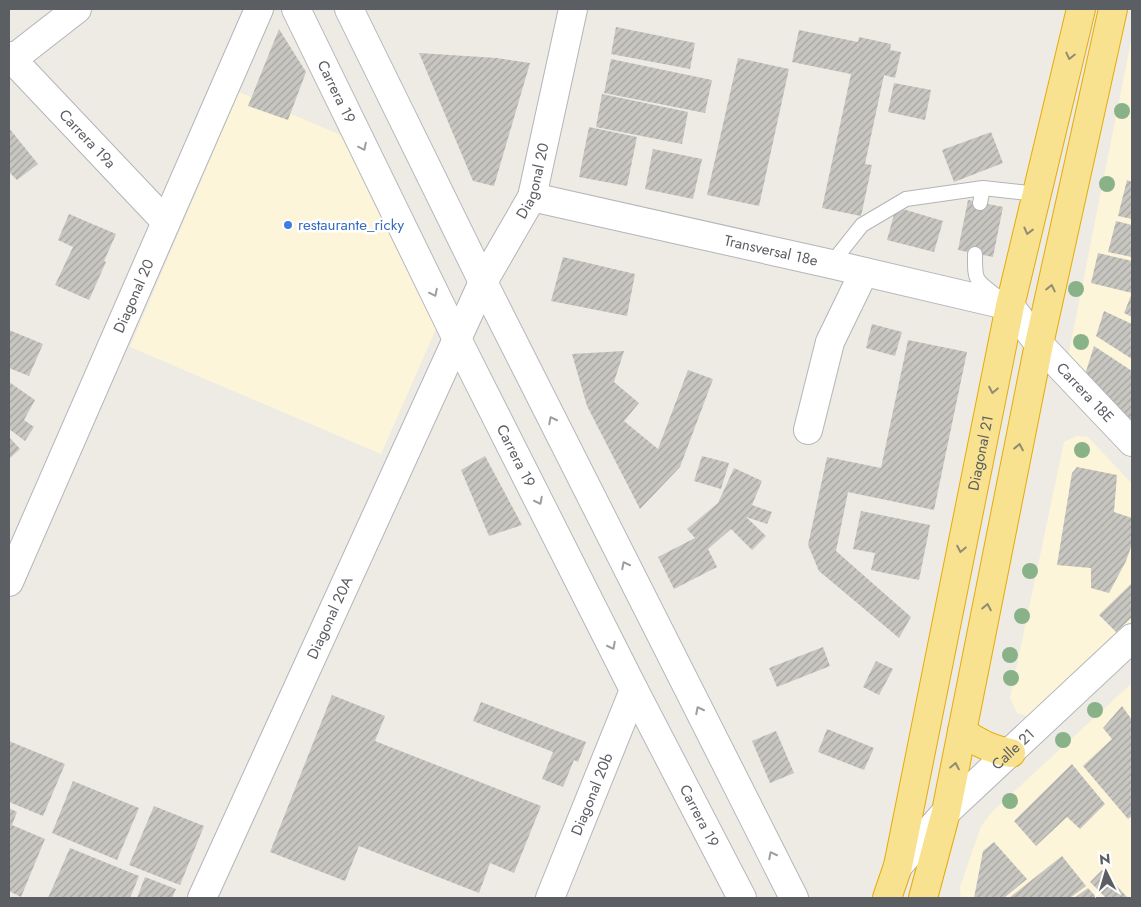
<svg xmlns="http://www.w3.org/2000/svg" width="1141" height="907" font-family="Jost,sans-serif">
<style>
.commercial{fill:#fcf5d9}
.building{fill:url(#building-hatch)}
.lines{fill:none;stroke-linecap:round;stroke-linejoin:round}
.lane-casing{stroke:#b3b5ba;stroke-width:16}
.street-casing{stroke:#b3b5ba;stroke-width:30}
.secondary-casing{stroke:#b4b7bd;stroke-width:30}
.highway-casing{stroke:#e6ab0a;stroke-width:30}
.lane{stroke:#fff;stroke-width:14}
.street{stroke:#fff;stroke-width:28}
.secondary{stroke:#fff;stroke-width:28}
.highway{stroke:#f8e28f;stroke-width:28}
.tree{fill:#8ab289}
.oneway{stroke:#928c72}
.oneway2{stroke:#9d9ea1}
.shop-dot{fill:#3f7fe0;stroke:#fff;stroke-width:2}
.labels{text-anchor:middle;stroke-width:5;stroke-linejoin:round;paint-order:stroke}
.street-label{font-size:15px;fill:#5b5e63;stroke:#fff}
.shop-label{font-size:15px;fill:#366cbe;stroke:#fff;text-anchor:start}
</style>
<defs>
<pattern id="building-hatch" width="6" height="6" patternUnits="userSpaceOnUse" patternTransform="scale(1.25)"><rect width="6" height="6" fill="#c8c6c0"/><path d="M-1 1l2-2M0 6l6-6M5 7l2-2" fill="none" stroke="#a5a4a0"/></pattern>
</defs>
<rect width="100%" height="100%" fill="#edebe3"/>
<!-- commercial -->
<path class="commercial" d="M1132 36V436L1067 362Z
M239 92 348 138 439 322 381 454 130 347Z
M1077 436 1088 437 1132 484V628L1036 719 1017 713 1010 698 1064 442Z
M1132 683V898H961L960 887 981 826 993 811Z"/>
<!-- building -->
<path class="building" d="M616 27 695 43 690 69 611 54Z
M279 29 306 72 288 120 248 106Z
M799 30 858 42 859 37 891 44 890 50 901 52 895 78 884 75 865 164 872 165 861 216 822 208 851 74 792 62Z
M419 53 497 58 530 63 494 186 473 181Z
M738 58 789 69 759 206 707 195Z
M611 59 712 80 705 113 604 93Z
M894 83 931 90 925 120 888 112Z
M602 94 688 112 682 144 596 127Z
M589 127 637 137 627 186 579 177Z
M9 128 38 164 17 180 9 172Z
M991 132 1003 163 954 182 942 150Z
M653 149 702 159 693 199 645 189Z
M1127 180 1132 182V219L1118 216Z
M968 200 1003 207 993 257 958 250Z
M896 207 943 221 934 252 887 240Z
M69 214 116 234 104 261 106 262 89 300 55 285 73 247 58 240Z
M1116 221 1132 225V257L1108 252Z
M1098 253 1132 261V293L1091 283Z
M563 257 635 274 627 316 551 301Z
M1132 293V317L1124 313Z
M1104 311 1132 324V359L1096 336Z
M872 324 902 332 895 356 866 348Z
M9 330 43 344 29 376 9 368Z
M908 340 967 352 934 510 848 492 836 551 911 617 899 638 819 571 808 545 827 457 881 468Z
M1094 346 1132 371V430L1082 384Z
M624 351 614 382 639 403 624 421 658 449 688 370 713 379 680 467 640 509 587 406 572 354Z
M9 382 35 400 24 420 34 427 25 441 9 429Z
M9 437 20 449 9 459Z
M485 456 522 525 489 536 461 470Z
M702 456 729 463 721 489 694 481Z
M1077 467 1117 475 1114 512 1132 518V544L1126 561 1109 593 1091 588V568L1057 565 1072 473Z
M734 468 762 481 752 505 772 512 767 524 746 517 766 536 752 550 731 529 708 549 717 567 674 589 658 557 695 538 687 529 718 503Z
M861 511 930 525 919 580 871 570 875 553 853 549Z
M1132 583V617L1116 632 1099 615Z
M823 647 830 666 777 687 769 668Z
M876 661 893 669 879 695 863 687Z
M332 695 385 716 375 741 541 806 514 873 490 863 479 893 359 846 345 881 270 852Z
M481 702 586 742 578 762 574 760 563 787 542 779 553 752 473 721Z
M1122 706 1132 720V816L1128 819 1083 766 1112 739 1103 728Z
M827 729 874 748 864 770 818 752Z
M776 731 794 773 770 783 752 741Z
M9 741 65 764 43 816 9 802Z
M1072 764 1105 804 1080 829 1067 817 1036 846 1014 821Z
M73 781 139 808 117 860 52 833Z
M154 806 204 826 180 885 129 865Z
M9 808 17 812 12 825 45 839 21 897 9 891Z
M994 842 1027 879 1004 898H974L983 851Z
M70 848 139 876 130 898H48Z
M1062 856 1086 886 1070 898H1009Z
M1102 870 1128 898H1106L1090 882Z
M145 877 176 889 172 898H137Z
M1088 888 1097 898H1074Z"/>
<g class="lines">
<!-- lane casing -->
<g class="lane-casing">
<path id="lane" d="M980 203 983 188
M975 254C975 280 974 279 995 295
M831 264 862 225 906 199 983 188 1037 194"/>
</g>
<!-- street casing -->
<g class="street-casing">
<g id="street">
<path id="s1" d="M9 56 166 222"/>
<path d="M9 62 77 9"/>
<path id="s2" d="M532 197 831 264 1010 306 1039 344 1132 442"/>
<path d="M808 430 830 342 864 272"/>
<path id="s3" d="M9 582 259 9"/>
<path id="s4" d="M898 866 946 812 1132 638"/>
<path id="s5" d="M202 898 483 282 532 197 573 9"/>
<path id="s6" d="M550 898 634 690"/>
</g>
</g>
<!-- secondary casing -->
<g class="secondary-casing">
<g id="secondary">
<path id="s7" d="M296 9 457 339 634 690 742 898"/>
<path d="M349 9 483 282 794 898"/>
</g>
</g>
<!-- highway casing -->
<g class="highway-casing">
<g id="highway">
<path d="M962 731C977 743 992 750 1011 753"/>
<path id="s8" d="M887 898 898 866 1010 306 1081 9"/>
<path d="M923 898 946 812 1039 344 1113 9"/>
</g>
</g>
<!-- lane -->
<use href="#lane" class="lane"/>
<!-- street -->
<use href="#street" class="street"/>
<!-- secondary -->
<use href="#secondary" class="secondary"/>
<!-- highway -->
<use href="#highway" class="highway"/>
</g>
<!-- trees -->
<g class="tree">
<circle cx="1122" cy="111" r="8"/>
<circle cx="1107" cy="184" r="8"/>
<circle cx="1076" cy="289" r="8"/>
<circle cx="1081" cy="342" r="8"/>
<circle cx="1082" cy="450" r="8"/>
<circle cx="1030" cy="571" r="8"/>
<circle cx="1022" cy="616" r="8"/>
<circle cx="1010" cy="655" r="8"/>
<circle cx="1011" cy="678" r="8"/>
<circle cx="1095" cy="710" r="8"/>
<circle cx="1063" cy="740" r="8"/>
<circle cx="1010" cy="801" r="8"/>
</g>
<!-- one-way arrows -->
<defs><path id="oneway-chevron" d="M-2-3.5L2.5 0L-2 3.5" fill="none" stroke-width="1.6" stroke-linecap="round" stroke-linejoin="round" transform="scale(1.25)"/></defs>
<g class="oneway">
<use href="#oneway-chevron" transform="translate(1070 56) rotate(103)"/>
<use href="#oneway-chevron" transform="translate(1028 231) rotate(104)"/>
<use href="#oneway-chevron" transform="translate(1051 288) rotate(-78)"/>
<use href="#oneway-chevron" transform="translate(993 390) rotate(101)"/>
<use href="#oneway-chevron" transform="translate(1019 447) rotate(-79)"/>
<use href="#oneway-chevron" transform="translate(961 549) rotate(101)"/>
<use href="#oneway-chevron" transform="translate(987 607) rotate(-79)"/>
<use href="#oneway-chevron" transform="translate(955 766) rotate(-79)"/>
</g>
<g class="oneway2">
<use href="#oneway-chevron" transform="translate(363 147) rotate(64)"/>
<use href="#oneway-chevron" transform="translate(434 293) rotate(64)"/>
<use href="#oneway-chevron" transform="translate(552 420) rotate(-117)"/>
<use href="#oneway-chevron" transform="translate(539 501) rotate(63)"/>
<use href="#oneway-chevron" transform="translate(625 565) rotate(-117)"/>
<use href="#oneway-chevron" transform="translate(612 646) rotate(63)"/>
<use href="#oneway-chevron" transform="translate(699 710) rotate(-117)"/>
<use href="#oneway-chevron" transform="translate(772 855) rotate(-117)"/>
</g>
<!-- markers -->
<circle class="shop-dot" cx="288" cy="225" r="5"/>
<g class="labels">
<!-- street labels -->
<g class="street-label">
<text dy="5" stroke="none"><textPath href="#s7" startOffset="92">Carrera 19</textPath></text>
<text dy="5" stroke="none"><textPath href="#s1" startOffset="114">Carrera 19a</textPath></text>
<text dy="5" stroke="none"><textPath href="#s5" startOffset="791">Diagonal 20</textPath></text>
<text dy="5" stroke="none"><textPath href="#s2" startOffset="245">Transversal 18e</textPath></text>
<text dy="5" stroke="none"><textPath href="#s3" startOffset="312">Diagonal 20</textPath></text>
<text dy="5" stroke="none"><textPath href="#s2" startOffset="605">Carrera 18E</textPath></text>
<text dy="5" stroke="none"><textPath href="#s8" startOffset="455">Diagonal 21</textPath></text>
<text dy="5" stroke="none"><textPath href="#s7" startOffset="498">Carrera 19</textPath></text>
<text dy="5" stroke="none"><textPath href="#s5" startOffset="308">Diagonal 20A</textPath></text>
<text dy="5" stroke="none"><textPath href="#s4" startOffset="164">Calle 21</textPath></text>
<text dy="5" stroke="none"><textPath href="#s6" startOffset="112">Diagonal 20b</textPath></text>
<text dy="5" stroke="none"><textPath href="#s7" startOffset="902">Carrera 19</textPath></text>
</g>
<!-- shop labels -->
<g class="shop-label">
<text x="298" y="230">restaurante_ricky</text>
</g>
</g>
<!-- border -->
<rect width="1141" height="907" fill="none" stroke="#5b5e63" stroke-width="20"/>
<!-- north arrow -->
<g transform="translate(1106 872) rotate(355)" stroke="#ffffff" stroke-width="4" paint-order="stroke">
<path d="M0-4L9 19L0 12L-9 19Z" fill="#5b5e63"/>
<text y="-8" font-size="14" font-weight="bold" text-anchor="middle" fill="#5b5e63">N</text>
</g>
</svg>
